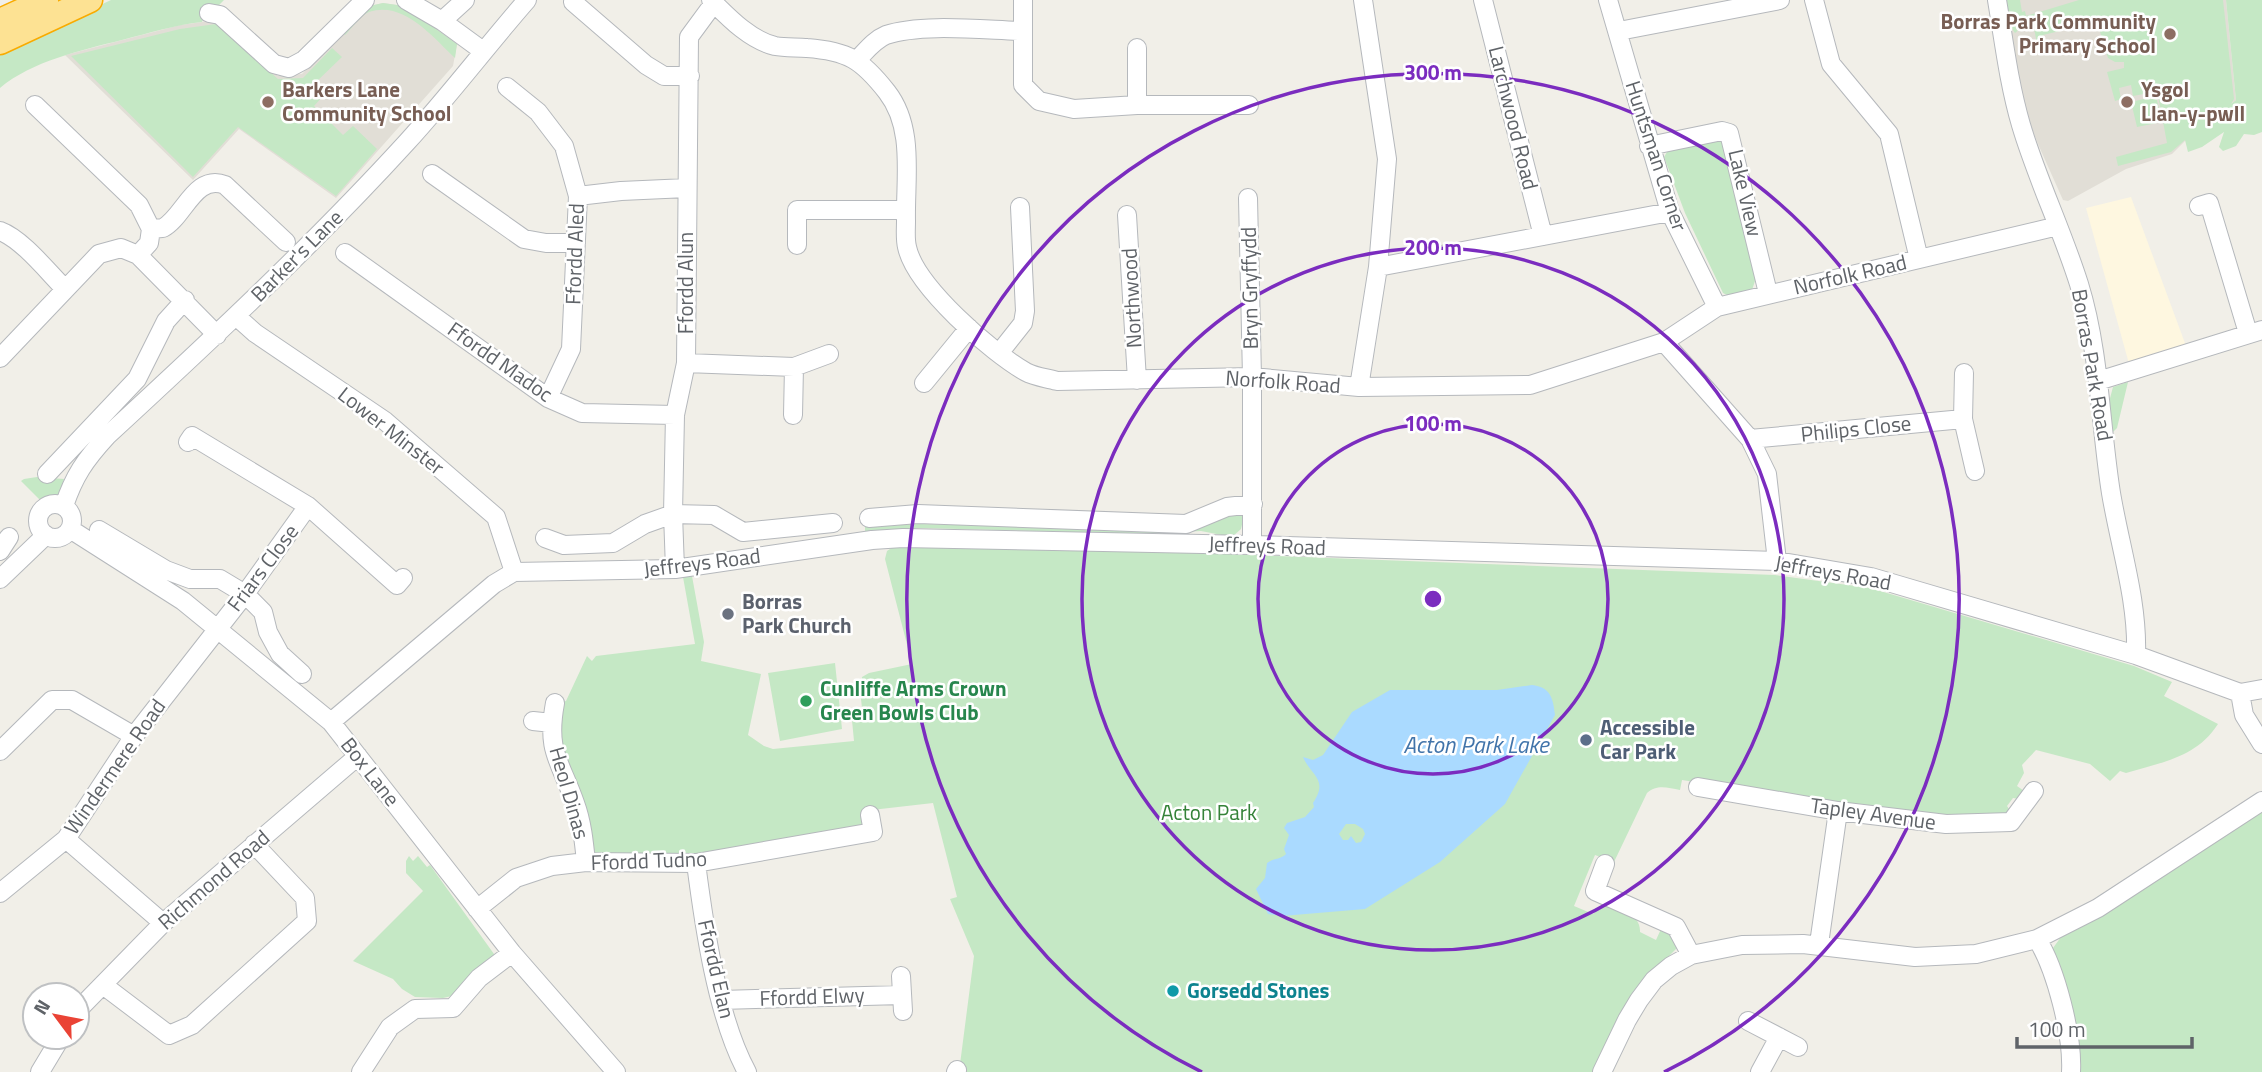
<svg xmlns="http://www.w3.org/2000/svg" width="2262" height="1072" font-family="'Titillium Web',sans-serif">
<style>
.commercial{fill:#fef7e0}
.education{fill:#e1ded6}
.green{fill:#c5e8c5}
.water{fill:#aadaff;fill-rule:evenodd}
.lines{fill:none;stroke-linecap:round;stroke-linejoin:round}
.minor-casing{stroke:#b5b8bc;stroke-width:20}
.highway-casing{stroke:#f9ab00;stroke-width:27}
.minor{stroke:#fff;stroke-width:18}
.highway{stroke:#fde293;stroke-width:24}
.ring{fill:none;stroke:#7b2cbf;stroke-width:3.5}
.education-dot{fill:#8d6e63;stroke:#fff;stroke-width:2.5}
.worship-dot{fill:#6b7280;stroke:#fff;stroke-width:2.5}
.leisure-dot{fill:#2e9e5b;stroke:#fff;stroke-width:2.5}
.service-dot{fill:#5c6f8a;stroke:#fff;stroke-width:2.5}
.culture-dot{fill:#0f9aa8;stroke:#fff;stroke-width:2.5}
.labels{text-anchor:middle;stroke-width:5;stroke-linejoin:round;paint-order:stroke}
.education-label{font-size:21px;font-weight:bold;fill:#785e54;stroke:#fff;text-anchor:start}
.street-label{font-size:21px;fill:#5f6368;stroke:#fff}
.worship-label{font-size:21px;font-weight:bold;fill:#5b616d;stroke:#fff;text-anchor:start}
.leisure-label{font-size:21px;font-weight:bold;fill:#27864d;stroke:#fff;text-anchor:start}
.service-label{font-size:21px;font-weight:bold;fill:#4e5e75;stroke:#fff;text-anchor:start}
.park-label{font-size:21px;fill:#348238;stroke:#fff}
.culture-label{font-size:21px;font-weight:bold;fill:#0d838f;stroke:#fff;text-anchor:start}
.water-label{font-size:23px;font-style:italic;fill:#4174aa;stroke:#fff}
.centre{fill:#7b2cbf;stroke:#fff;stroke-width:3.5}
.ring-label{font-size:21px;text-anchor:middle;font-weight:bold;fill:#7b2cbf;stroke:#fff;stroke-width:5;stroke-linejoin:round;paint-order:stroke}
</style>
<rect width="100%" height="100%" fill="#f1efe8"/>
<!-- commercial -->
<path class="commercial" d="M2131 197 2189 354 2131 371 2086 208Z"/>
<!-- education -->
<path class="education" d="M2004 0H2226L2236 100 2190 136 2172 154 2126 169 2068 201 2063 200 2038 144 2020 97Z
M383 3 404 6 457 44 453 66 336 198 239 129 193 180 65 55 180 25 217 20 278 76 302 74 365 7Z"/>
<!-- green -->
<path class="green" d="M111 0H224L213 11 206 12 202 22C175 25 149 33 122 40 82 50 32 61 0 88V52Z
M2005 0H2020L2022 12 2025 11 2026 16 2079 0H2223L2234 99 2231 104 2236 100 2226 0H2262V132L2254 135 2244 134 2236 146 2223 151 2219 147 2224 132 2202 147 2188 152 2185 140 2171 152 2118 166 2116 157 2167 143 2158 95 2154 92 2133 96 2131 85 2119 88 2121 99 2115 101 2107 72 2124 68V62H2115L2108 58 2097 22 2043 35 2047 51 2039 54 2033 23 2025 25 2015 33 2010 26Z
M383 3 404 6 457 44 455 58C433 37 403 0 369 12 360 16 352 28 345 35L342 32 365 7Z
M216 24 278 79 303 78 332 48 342 57 314 84 324 95 314 106 343 135 353 126 377 149 336 196 238 127 193 177 71 56 180 29Z
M2156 96 2162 122 2137 127 2131 102Z
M1722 139 1756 278 1752 290 1729 296 1723 293 1685 213 1664 157 1670 147Z
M2128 382 2117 428 2113 432 2109 402 2113 387Z
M37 477 64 479 58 500H51L44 504 21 481 24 479Z
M1239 513 1244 516 1241 529 1232 537 1201 531 1145 534 920 528 865 532V527L919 524 1146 530Z
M893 547 1173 552 1775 575 1870 588 2134 666 2172 682 2164 696 2218 724C2196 758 2162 762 2126 773L2120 771 2110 781 2090 764 2036 750 2022 765 2024 773 2017 786 2027 793 2019 799 2013 798 2007 806 2009 809 2007 816 1938 820 1682 780 1680 790C1668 788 1657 784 1647 793L1614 862 1595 855 1574 906 1593 914 1604 904C1619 910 1641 913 1640 932L1656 940 1661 929C1670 933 1678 937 1677 948L1658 967 1627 1008 1593 1072H959L974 956 950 899 957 897 933 803 863 811 865 826 695 857 598 856 591 849 562 761 559 703 566 701 587 656 592 661 596 656 695 644 683 577 692 576 704 642 701 661 761 674 748 735 764 746 773 749 854 741 851 710 862 708 860 690 862 677 869 673 912 664 885 559 887 551Z
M835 663 842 729 780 741 768 673Z
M2262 811V1072H2079L2053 948 2061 937 2104 915Z
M409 856 413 861 418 856 427 867 430 865 494 954 493 959 452 996 443 998 415 997 402 989 393 979 353 961 423 891 406 873V861Z"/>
<!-- water -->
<path class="water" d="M1532 685C1550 687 1553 697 1555 715L1505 804 1440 862 1365 909 1282 916 1268 914 1256 889 1265 878 1267 863C1273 858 1280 860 1286 854L1284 849 1289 835 1284 828 1287 823 1305 817 1314 807 1313 803C1329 779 1311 776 1303 757L1313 760 1323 755 1352 712 1390 690H1497ZM1346 824H1355L1363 829 1365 834 1361 842 1356 843 1351 836 1348 840H1343L1339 834Z"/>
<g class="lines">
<!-- minor casing -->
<g class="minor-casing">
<path id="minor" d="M406 0 442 21 483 51
M711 0C729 18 750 40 775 46 785 48 797 47 807 48 848 51 862 60 887 92 915 128 905 178 906 221 906 229 905 239 907 247 915 286 992 353 1026 372 1035 377 1047 378 1057 381L1252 377 1359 387 1530 385 1664 342 1717 307 2058 226
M1023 0V85L1039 101 1074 109 1137 105H1249
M1483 0 1543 236
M1608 0 1670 212 1717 307
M1814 0 1831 64 1889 134 1919 259
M1997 0C2004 42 2009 84 2021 125 2037 179 2062 230 2079 284 2100 352 2100 424 2111 493 2120 547 2138 601 2136 655
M573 2 646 65 664 76H690
M209 13 220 15 274 64 289 68 304 60 365 0
M442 21 465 0
M1619 31 1780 0
M1137 48V105
M857 60C866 51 874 40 886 35 921 23 984 30 1022 31
M507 87 538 112 564 146 578 196 571 349 548 398
M35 105 139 205 151 229
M1649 146 1722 131 1729 133 1768 293
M432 174 524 239 546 243H576
M578 196 621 191 687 188
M1248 198 1252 377V545
M2199 206 2209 203 2248 333
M1127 215 1137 380
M0 231C22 239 48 272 65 289
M797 245V210H906
M345 253 548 398 582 413 675 415
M138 255 149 243 151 229C152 229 162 228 163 228 184 217 195 173 225 185L286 242
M1378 267 1670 212
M236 316 255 333 385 421 496 517 514 572
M1664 342 1750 439 1767 474 1777 561
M1000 352 1023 323 1025 311 1020 207
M0 358 99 254 121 248 138 255 217 335
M686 363 794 367 829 354
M1964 373 1963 419 1975 471
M2098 381 2262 330
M924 383 969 328
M1359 387 1378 267 1387 159 1363 0
M793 415 794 367
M1750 439 1963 419
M188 442 192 436 308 506 397 585 403 578
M47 474 137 379 166 321 185 300
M38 521a17 17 0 1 1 34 0a17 17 0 1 1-34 0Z
M64 506C74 476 85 460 107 436 210 341 312 246 407 142 449 96 486 47 527 0
M869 518 918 514 1186 524 1227 507 1253 504
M70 529 183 601 331 722 512 953 616 1072
M99 530 166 570 190 579H220L245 594 263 612 268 632 280 654 302 674
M545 538 564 545 613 543 645 524 673 514 714 515 743 532 833 523
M0 551 9 537
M675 569 673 514 675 415 686 363 689 37 714 3
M0 579 46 535
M2240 693 2244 715 2262 744
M2240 693 2262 689
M555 703C546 752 560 760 575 803 582 822 584 842 586 862
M533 721 552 723
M331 722 494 584 514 572 675 569 872 540 903 538 1252 545 1777 561 1871 577 2136 655 2240 693
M0 751 52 700H72L134 736
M1698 787 1838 811 1946 824 2011 822 2034 791
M66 839 163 923
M696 863C704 925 717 1017 747 1072
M1605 864 1595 891 1676 927 1691 955
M0 893 66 839 134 736 245 594 308 506
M477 909 516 878 552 866 586 862 696 863 873 832 870 815
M2037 939C2056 969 2073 1036 2071 1072
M1819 944 1838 811
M901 976 903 1011
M103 985 169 1035 192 1025 307 921 305 898 254 844
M721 1000 902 995
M77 1011 163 923 358 756
M1748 1021 1798 1047
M40 1072 61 1037
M361 1072 390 1027 415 1009 453 1008 479 978 512 953
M956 1072 957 1070
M1602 1072 1627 1020 1639 1000 1654 980 1671 966 1691 955 1742 945 1803 944 1915 957 1976 954 2037 939 2098 908 2262 801
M1760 1072 1779 1037"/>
</g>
<!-- highway casing -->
<g class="highway-casing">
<path id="highway" d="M0 21 46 0
M0 42 90 0"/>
</g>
<!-- minor -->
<use href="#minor" class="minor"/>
<!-- highway -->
<use href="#highway" class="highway"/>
</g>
<!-- distance rings -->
<g class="ring">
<circle cx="1433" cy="599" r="175"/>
<circle cx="1433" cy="599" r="351"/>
<path d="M1202 1072A526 526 0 1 1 1664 1072"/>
</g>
<!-- markers -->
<g class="education-dot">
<circle cx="2170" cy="34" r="7"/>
<circle cx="268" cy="102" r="7"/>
<circle cx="2127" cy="102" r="7"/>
</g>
<circle class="worship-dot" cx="728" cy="614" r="7"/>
<circle class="leisure-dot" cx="806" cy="701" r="7"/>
<circle class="service-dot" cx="1586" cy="740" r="7"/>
<circle class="culture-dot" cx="1173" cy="991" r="7"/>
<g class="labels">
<!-- education labels -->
<g class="education-label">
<text x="2156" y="29" text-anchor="end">Borras Park Community<tspan x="2156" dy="24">Primary School</tspan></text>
<text x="282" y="97">Barkers Lane<tspan x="282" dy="24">Community School</tspan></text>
<text x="2141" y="97">Ysgol<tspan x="2141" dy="24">Llan-y-pwll</tspan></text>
</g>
<!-- street labels -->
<g class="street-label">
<text transform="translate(1513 118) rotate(76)" y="7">Larchwood Road</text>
<text transform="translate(1656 156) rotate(72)" y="7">Huntsman Corner</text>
<text transform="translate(1745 193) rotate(77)" y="7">Lake View</text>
<text transform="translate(575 254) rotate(-88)" y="7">Ffordd Aled</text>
<text transform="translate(297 256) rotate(-45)" y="7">Barker's Lane</text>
<text transform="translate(1850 275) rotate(-13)" y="7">Norfolk Road</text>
<text transform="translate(686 283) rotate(-90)" y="7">Ffordd Alun</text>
<text transform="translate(1250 288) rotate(-91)" y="7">Bryn Gryffydd</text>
<text transform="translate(1132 298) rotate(-93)" y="7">Northwood</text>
<text transform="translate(500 362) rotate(35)" y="7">Ffordd Madoc</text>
<text transform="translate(2092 365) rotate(80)" y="7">Borras Park Road</text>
<text transform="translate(1283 382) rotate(4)" y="7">Norfolk Road</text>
<text transform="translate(1856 429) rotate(-6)" y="7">Philips Close</text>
<text transform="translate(391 431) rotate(38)" y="7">Lower Minster</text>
<text transform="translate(1267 546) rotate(2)" y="7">Jeffreys Road</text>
<text transform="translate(702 563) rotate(-7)" y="7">Jeffreys Road</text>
<text transform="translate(263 568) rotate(-53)" y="7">Friars Close</text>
<text transform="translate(1833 573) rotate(10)" y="7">Jeffreys Road</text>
<text transform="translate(115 767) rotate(-55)" y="7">Windermere Road</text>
<text transform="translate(370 772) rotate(52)" y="7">Box Lane</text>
<text transform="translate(569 793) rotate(74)" y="7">Heol Dinas</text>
<text transform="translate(1873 814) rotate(8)" y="7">Tapley Avenue</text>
<text transform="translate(649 861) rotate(-2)" y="7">Ffordd Tudno</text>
<text transform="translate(214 880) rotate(-41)" y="7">Richmond Road</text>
<text transform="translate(716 969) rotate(77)" y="7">Ffordd Elan</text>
<text transform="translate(812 997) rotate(-2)" y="7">Ffordd Elwy</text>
</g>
<!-- worship labels -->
<g class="worship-label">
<text x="742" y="609">Borras<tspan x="742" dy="24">Park Church</tspan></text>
</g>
<!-- leisure labels -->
<g class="leisure-label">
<text x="820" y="696">Cunliffe Arms Crown<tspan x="820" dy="24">Green Bowls Club</tspan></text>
</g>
<!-- service labels -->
<g class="service-label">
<text x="1600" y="735">Accessible<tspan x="1600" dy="24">Car Park</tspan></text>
</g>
<!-- park labels -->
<g class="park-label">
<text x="1209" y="820">Acton Park</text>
</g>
<!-- culture labels -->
<g class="culture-label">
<text x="1187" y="998">Gorsedd Stones</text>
</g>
<!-- water labels -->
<g class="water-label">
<text x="1476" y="753">Acton Park Lake</text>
</g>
</g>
<circle cx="1433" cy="599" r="10" class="centre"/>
<g class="ring-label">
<text x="1433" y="80">300 m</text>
<text x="1433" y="255">200 m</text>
<text x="1433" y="431">100 m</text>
</g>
<!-- north arrow -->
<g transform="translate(56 1016) rotate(302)"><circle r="33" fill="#ffffff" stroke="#bfc1c3" stroke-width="2"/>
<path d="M0-5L12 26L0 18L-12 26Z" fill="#ea4335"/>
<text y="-10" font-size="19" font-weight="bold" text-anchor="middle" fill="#5f6368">N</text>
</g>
<!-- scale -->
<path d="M2017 1037v10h175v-10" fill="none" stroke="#5f6368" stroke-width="3.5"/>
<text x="2028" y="1037" font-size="21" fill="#5f6368" stroke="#ffffff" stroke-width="5" paint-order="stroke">100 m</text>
</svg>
